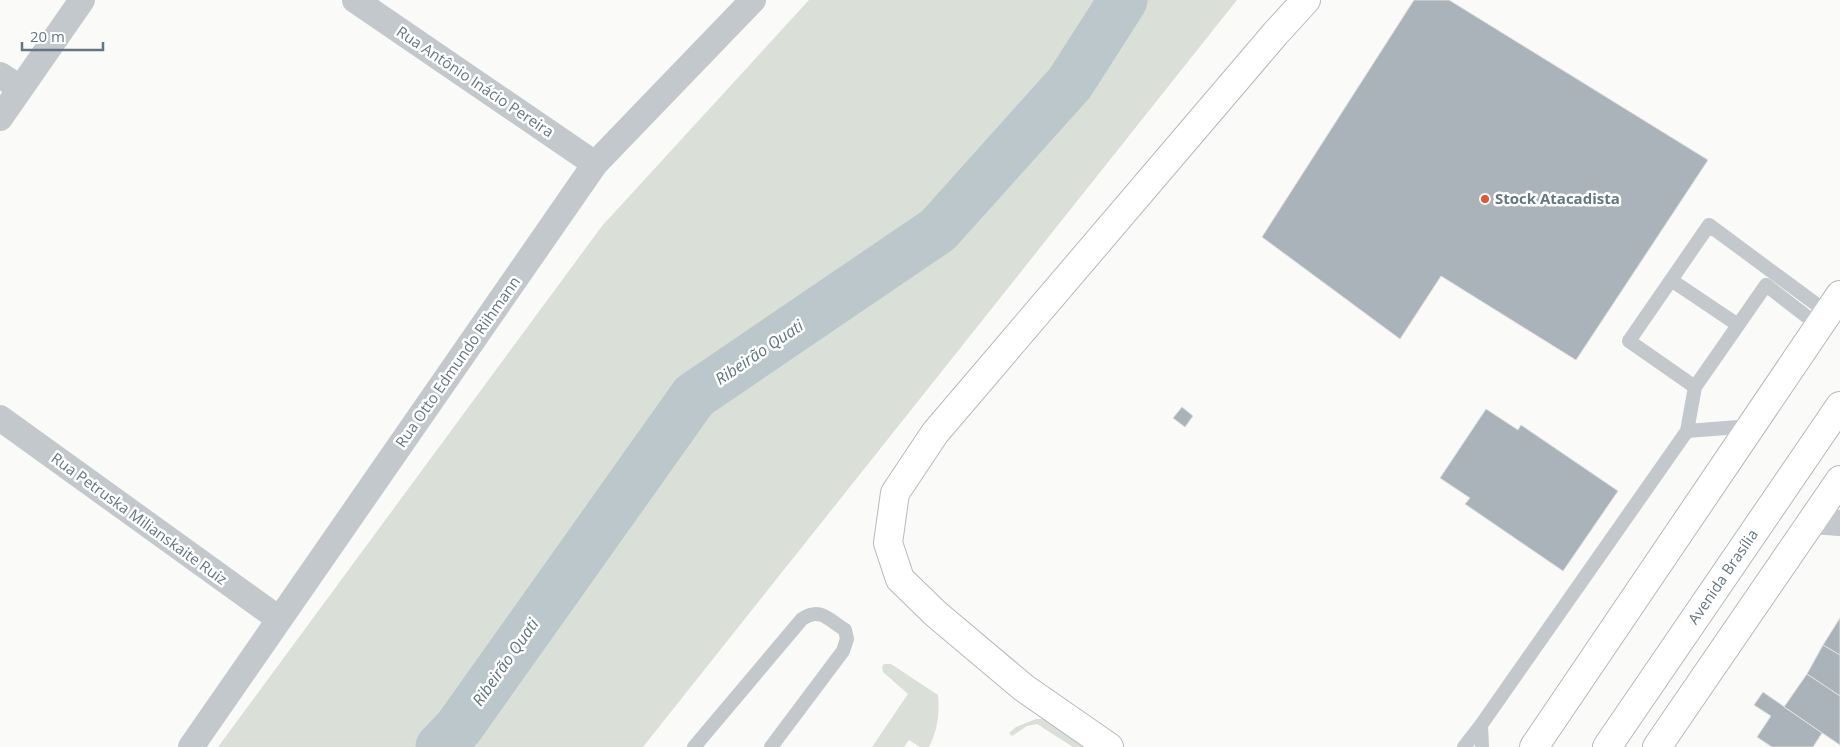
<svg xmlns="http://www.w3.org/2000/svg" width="1840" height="747" font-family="'Open Sans',sans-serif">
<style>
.green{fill:#dadfd7}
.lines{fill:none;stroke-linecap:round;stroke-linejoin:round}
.river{stroke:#bbc7cb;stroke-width:49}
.building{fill:#aab3b9;stroke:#dcdcda}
.secondary-casing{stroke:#b3babf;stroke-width:30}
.highway-casing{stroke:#b4b9bd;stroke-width:30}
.lane{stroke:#c3c8cc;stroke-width:14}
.street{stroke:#c3c8cc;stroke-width:26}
.secondary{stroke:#fff;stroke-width:28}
.highway{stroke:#fff;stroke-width:28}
.poi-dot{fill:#e4572e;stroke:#fff;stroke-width:2}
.labels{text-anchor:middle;stroke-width:5;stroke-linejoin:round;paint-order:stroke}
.street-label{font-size:15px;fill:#657683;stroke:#fff}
.poi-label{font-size:15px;font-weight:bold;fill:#657683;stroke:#fff;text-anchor:start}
.water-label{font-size:16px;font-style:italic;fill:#60757c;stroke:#fff}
</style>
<rect width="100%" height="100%" fill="#fafaf8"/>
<!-- green -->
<path class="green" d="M809 0H1237L643 747H218L602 226Z
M884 664H891L938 695C940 714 937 731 929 747H920L909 740 904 747H872L908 694 883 672 882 667Z
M1036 719H1047L1096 747H1073L1037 724 1027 726 1012 736 1009 733 1016 727Z"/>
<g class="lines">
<!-- river -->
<path class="river" d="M440 747 459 727 694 396 938 230 1070 83 1123 0"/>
</g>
<!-- building -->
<path class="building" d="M1414 0H1449L1708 160 1576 360 1441 276 1400 339 1262 237Z
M1182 407 1193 416 1185 427 1173 418Z
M1486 409 1518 430 1521 425 1618 491 1563 571 1465 504 1470 498 1440 478Z
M1840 618V655L1823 645Z
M1823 645 1840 655V696L1807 674Z
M1807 674 1840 696V745L1784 707Z
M1763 692 1822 733 1813 747H1772L1757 737 1771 716 1754 705Z"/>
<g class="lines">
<!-- secondary casing -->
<g class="secondary-casing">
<path id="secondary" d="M1109 747 1024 688 936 614 900 579 888 543 895 493 935 433 1275 34 1306 0"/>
</g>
<!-- highway casing -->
<g class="highway-casing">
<g id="highway">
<path d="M1534 747 1840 295"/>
<path id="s1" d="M1607 747 1840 406"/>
<path d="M1657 747 1840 480"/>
</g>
</g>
<!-- lane -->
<path class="lane" d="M1671 280 1738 325
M1819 326 1766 285 1695 387 1629 341 1709 225 1828 313
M1687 431 1695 387
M694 747 802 619C820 607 828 619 845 630L847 639 843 651 771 747
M1464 747 1481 725
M1482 747 1481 725 1687 431 1751 426"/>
<!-- street -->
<path class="street" d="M355 0 595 164
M0 75 20 88
M0 118 82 0
M0 418 279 619
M1811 521 1840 523
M191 747 595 164 753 0"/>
<!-- secondary -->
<use href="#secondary" class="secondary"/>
<!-- highway -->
<use href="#highway" class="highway"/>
</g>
<!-- markers -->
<circle class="poi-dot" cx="1485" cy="199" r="5"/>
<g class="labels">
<!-- street labels -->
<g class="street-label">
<text transform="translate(475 82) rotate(34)" y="5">Rua Antônio Inácio Pereira</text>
<text transform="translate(458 362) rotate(-55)" y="5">Rua Otto Edmundo Riihmann</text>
<text transform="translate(139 519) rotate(36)" y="5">Rua Petruska Milianskaite Ruiz</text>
<text dy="5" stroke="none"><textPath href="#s1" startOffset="206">Avenida Brasília</textPath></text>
</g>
<!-- poi labels -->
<g class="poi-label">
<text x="1495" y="204">Stock Atacadista</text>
</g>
<!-- water labels -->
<g class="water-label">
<text transform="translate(759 352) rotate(-34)" y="6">Ribeirão Quati</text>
<text transform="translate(505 662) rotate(-55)" y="6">Ribeirão Quati</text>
</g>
</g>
<!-- scale -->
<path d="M22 42v8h81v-8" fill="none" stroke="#657683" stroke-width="2.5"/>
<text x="30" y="42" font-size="15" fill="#657683" stroke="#ffffff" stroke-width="4" paint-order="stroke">20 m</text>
</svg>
